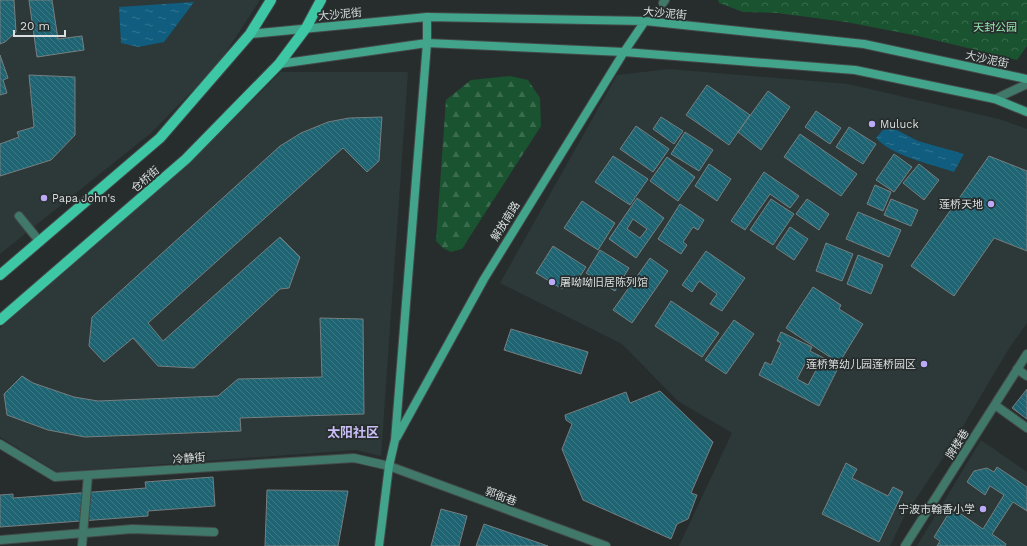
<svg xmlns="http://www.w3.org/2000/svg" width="1027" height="546" font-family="'Work Sans','Noto Sans SC',sans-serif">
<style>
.built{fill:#2c3938}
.forest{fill:url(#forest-firs)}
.park{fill:url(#park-crowns)}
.water{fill:url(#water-ripples)}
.building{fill:url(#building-back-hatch);stroke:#777e7f;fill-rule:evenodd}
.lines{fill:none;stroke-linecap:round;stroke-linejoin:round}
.lane-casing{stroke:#444949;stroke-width:10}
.street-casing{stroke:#444949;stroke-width:10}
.secondary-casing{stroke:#444949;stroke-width:10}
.primary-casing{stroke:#444949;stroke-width:12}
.lane{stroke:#407969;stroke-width:8}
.street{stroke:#407969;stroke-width:8}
.secondary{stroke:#42a58b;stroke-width:8}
.primary{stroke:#3ec7a5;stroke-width:10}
.poi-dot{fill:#bbaaf6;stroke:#272d2d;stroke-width:1.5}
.labels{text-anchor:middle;stroke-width:3.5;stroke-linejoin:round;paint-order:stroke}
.street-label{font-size:11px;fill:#dbdfdf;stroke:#272d2d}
.park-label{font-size:11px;fill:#95eaae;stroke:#272d2d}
.poi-label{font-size:11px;fill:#dbdfdf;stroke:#272d2d;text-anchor:start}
.quarter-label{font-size:13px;font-weight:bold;fill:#cabef7;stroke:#272d2d}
</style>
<defs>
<pattern id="forest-firs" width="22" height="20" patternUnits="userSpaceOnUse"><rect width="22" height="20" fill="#19532f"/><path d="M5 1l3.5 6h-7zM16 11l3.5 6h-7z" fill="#3a6b4d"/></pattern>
<pattern id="park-crowns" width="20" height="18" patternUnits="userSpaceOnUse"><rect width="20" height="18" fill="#19532f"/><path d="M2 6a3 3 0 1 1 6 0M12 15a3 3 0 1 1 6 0" fill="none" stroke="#3a6b4d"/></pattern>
<pattern id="water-ripples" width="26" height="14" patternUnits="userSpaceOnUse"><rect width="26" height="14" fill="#105d7f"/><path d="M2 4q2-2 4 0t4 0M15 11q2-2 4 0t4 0" fill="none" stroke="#327491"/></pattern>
<pattern id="building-back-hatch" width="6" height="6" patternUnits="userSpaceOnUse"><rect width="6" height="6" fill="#1e6472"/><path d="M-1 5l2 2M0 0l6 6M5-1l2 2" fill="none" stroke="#3e7a86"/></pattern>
</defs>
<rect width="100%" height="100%" fill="#272d2d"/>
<!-- built -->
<path class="built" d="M0 0H260L217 66 151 133 0 254Z
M669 69 848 84 999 119 1027 129V323L1008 350 953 443 904 517 890 546H679L732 433 678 401 622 344 500 283 617 75Z
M281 72H408L381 456 356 450 57 472 0 437V328L189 163Z
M981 440 1027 472V546H917Z"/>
<!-- forest -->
<path class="forest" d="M510 76 528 80 540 98 541 126 467 241 462 249 451 252 443 248 436 241 446 100 471 80Z"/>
<!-- park -->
<path class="park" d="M718 0H1027V46L1017 60 918 36 846 22 777 13 743 12 719 3Z"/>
<!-- water -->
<path class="water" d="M194 2 164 42 138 47 121 43 119 7Z
M887 125 918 141 964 154 954 172C931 164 892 156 876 138Z"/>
<!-- building -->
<path class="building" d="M0 0H14L16 32 5 42 0 44Z
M29 0H52L58 39 82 36 84 50 37 57Z
M0 55 8 78 3 80 7 93 0 95Z
M29 75 75 77V135L51 160 0 176V144L19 137 17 132 34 127Z
M707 85 750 115 729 145 686 115Z
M768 91 790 107 761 150 738 132Z
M816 111 841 128 830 144 805 127Z
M382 117 379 161 367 172 343 148 148 323 163 341 280 237 300 257 289 288 280 289 194 368 158 366 133 338 104 362 89 346 92 317 280 146 301 133 328 122 349 118Z
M661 117 683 131 674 144 653 129Z
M636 126 669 149 653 172 620 149Z
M849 127 876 144 863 164 836 147Z
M685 132 713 150 699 171 671 154Z
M800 134 857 174 841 196 784 157Z
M894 154 912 167 894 192 876 180Z
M613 156 648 179 630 205 595 182Z
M989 156 1027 171V251L994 238 954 296 911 266Z
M667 157 695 177 678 201 650 181Z
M709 164 731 179 717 201 695 186Z
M919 164 939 180 924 200 903 183Z
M764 172 799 196 790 208 770 194 745 230 731 221Z
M875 185 891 192 883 211 867 204Z
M637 198 664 218 636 258 609 239ZM633 219 647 229 640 238 627 229Z
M771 199 794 214 773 245 750 230Z
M807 199 829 214 819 230 796 214Z
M891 199 918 210 911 226 884 215Z
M582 201 615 223 598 250 564 228Z
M680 204 704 220 698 230 693 227 683 242 687 245 681 254 658 239Z
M858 212 901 230 889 257 846 239Z
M790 227 808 239 794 260 776 248Z
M826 243 853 254 842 281 816 271Z
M553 246 586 267 577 281 570 277 562 289 536 273Z
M600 250 629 268 615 291 586 273Z
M706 251 745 278 722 311 710 304 717 294 699 281 692 292 682 285Z
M858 255 883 265 871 294 847 284Z
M650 258 668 271 632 323 613 310Z
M813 287 841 305 839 309 863 324 839 363 786 328Z
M671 301 719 333 702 357 655 326Z
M320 318 363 319 364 414 240 418 241 431 85 437 48 430 7 415 4 394 22 376 33 383 74 397 98 401 218 396 238 379 322 377Z
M734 320 754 334 726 374 705 360Z
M511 329 588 352 581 374 504 350Z
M781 332 812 347 810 351 839 366 819 406 759 375 765 362 771 365 781 343 777 341ZM808 358 820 363 808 385 797 379Z
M1027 389V419L1012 408Z
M660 391 713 442 691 493 697 495 688 519 677 524 671 539 583 500 562 449 572 424 566 420 565 415 626 392 630 403Z
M846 463 857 469 852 478 888 496 893 487 903 492 879 542 822 514Z
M997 467 1027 487V511L1013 502 992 534 1006 544 1005 546H937L940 541 934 537 952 508 983 529 1004 495 990 486 985 495 967 482 974 471 987 468 994 472Z
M213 477 215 506 148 511V516L0 527V495L13 494V498L146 488 145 482Z
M267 490 348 491 338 546H265Z
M441 509 467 516 459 546H431Z
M484 524 548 546H476Z"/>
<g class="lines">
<!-- lane casing -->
<g class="lane-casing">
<path id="lane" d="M19 216 40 242
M1017 369 1027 376
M0 540 132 529 214 532
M82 546 88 475"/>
</g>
<!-- street casing -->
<g class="street-casing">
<path id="street" d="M663 3 665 0
M995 99 1027 84
M995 405 1027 428
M0 444 55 477 354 458 389 466 606 546
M905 546 1027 354"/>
</g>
<!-- secondary casing -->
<g class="secondary-casing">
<path id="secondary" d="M250 34 427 17 645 21 864 44 1027 79
M279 64 427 43 624 52 855 70 995 99 1027 112
M397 437 484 279 624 52 645 21
M379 546 389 466 395 440 427 43V17"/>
</g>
<!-- primary casing -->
<g class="primary-casing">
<path id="primary" d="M0 275 160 138 250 34 271 0
M0 320 186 159 279 64 306 28 321 0"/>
</g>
<!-- lane -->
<use href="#lane" class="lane"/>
<!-- street -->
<use href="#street" class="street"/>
<!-- secondary -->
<use href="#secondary" class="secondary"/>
<!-- primary -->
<use href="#primary" class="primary"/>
</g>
<!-- markers -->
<g class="poi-dot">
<circle cx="872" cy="124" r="4"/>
<circle cx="44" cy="198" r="4"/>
<circle cx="991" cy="204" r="4"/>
<circle cx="552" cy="282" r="4"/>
<circle cx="924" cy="364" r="4"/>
<circle cx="983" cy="509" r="4"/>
</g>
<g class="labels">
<!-- street labels -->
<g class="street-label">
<text transform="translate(665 13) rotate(5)" y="4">大沙泥街</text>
<text transform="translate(340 14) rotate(-5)" y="4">大沙泥街</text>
<text transform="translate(987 59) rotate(12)" y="4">大沙泥街</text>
<text transform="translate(145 179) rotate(-41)" y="4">仓桥街</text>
<text transform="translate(505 221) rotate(-58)" y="4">解放南路</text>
<text transform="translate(957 444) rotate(-58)" y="4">牌楼巷</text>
<text transform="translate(189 458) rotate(-4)" y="4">冷静街</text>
<text transform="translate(501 496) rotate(20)" y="4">郭衙巷</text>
</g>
<!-- park labels -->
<g class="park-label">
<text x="995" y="31">天封公园</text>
</g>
<!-- poi labels -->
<g class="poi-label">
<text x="880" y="128">Muluck</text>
<text x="52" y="202">Papa John's</text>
<text x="983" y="208" text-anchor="end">莲桥天地</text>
<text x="560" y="286">屠呦呦旧居陈列馆</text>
<text x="916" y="368" text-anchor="end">莲桥第幼儿园莲桥园区</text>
<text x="975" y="513" text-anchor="end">宁波市翰香小学</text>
</g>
<!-- quarter labels -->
<g class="quarter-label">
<text x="353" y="437">太阳社区</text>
</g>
</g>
<!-- scale -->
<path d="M14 30v6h51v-6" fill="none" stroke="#dbdfdf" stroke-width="2"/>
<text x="20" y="30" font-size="12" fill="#dbdfdf" stroke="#272d2d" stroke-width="3" paint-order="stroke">20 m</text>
</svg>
